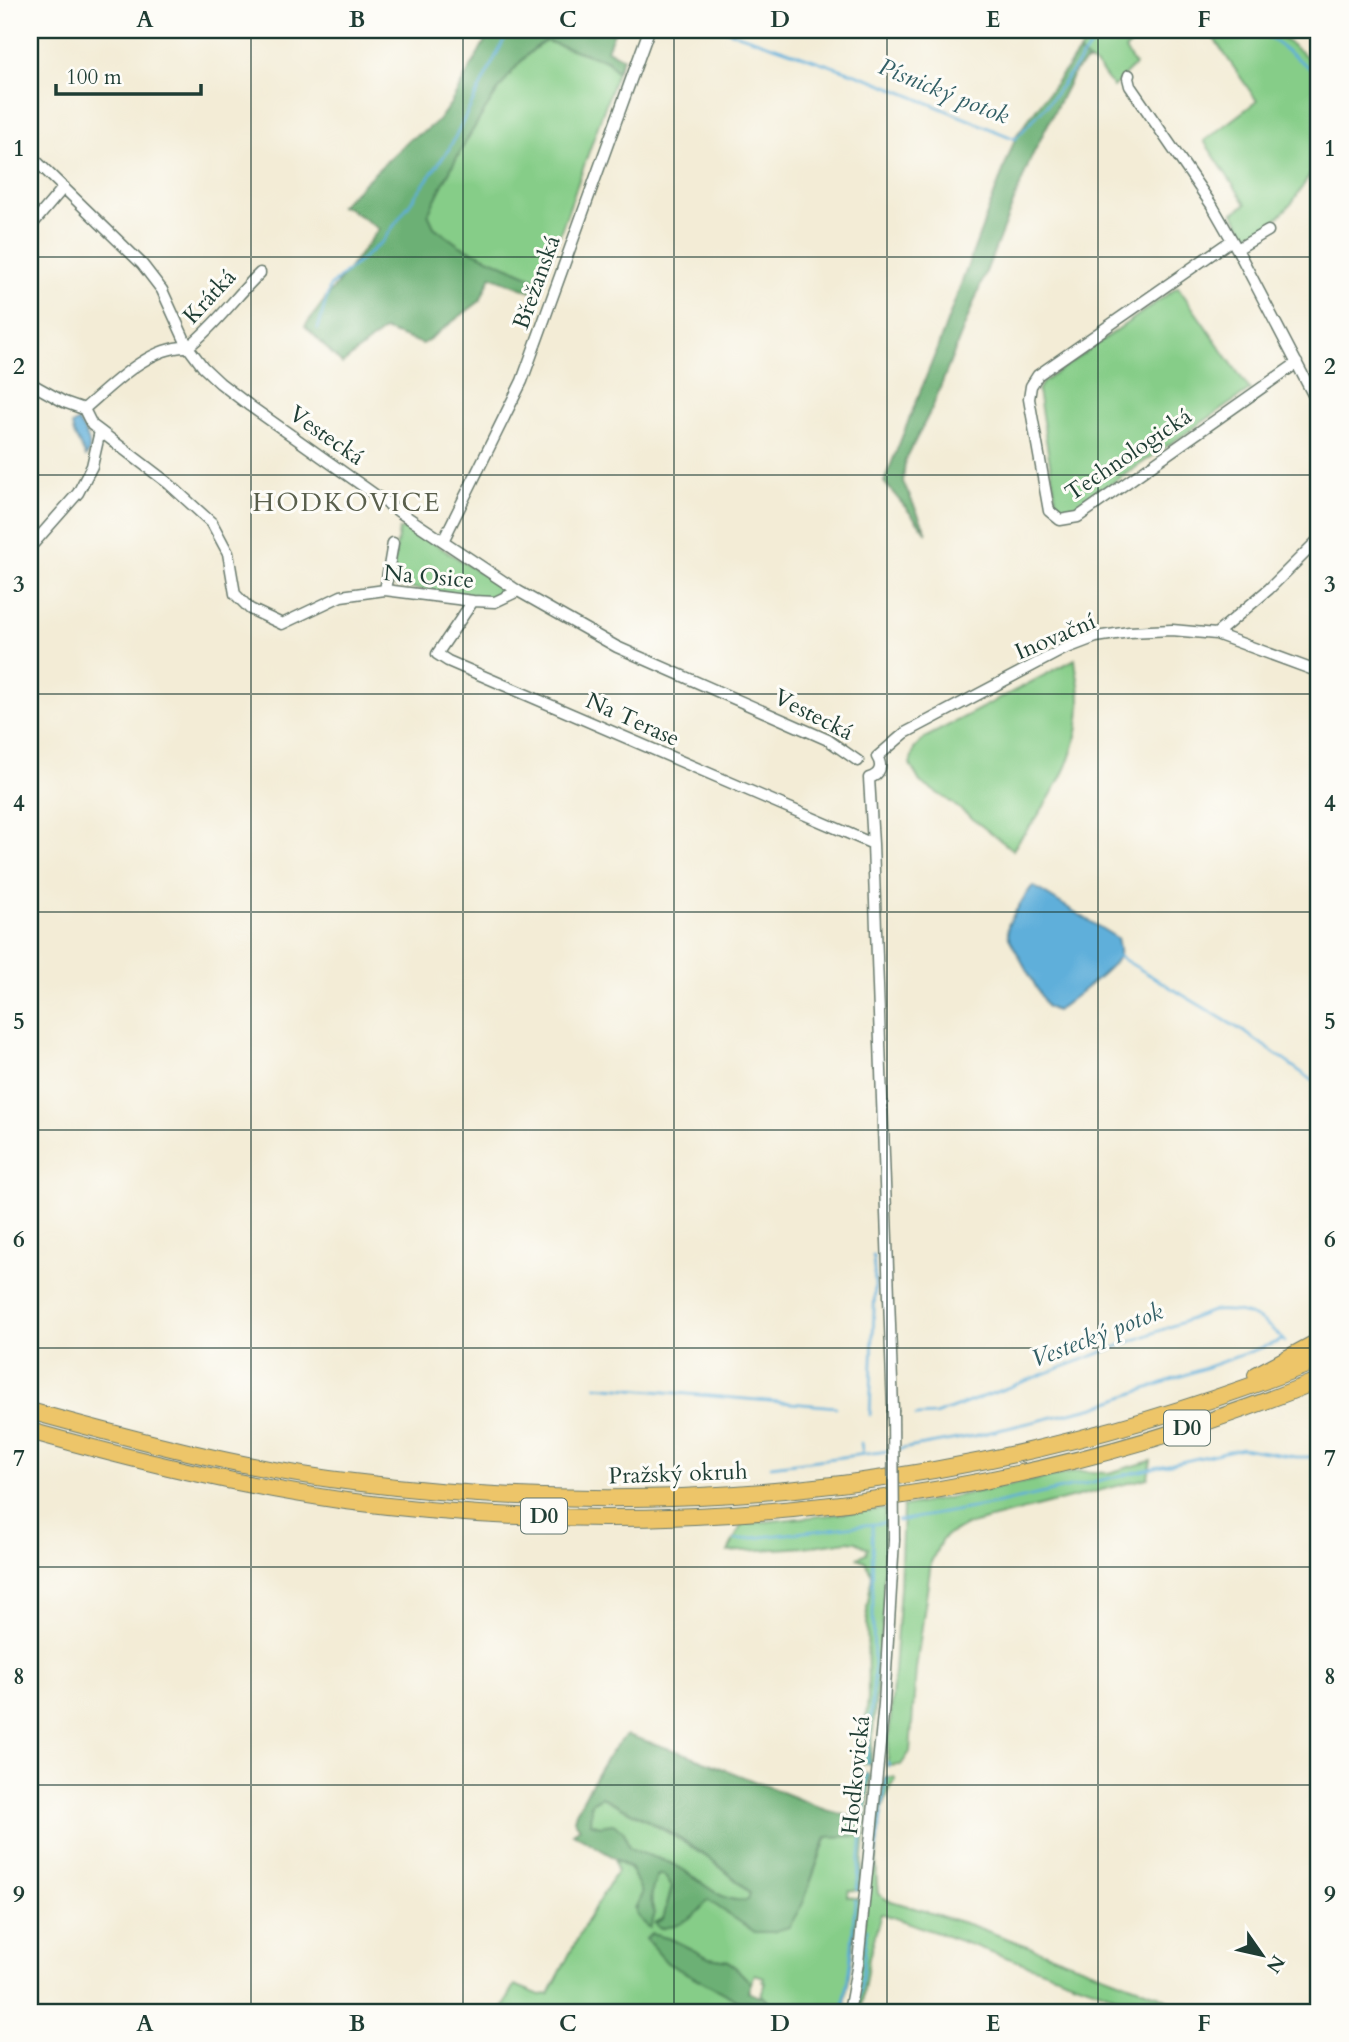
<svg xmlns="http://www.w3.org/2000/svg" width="1349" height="2042" font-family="Cardo,serif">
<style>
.green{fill:#86cd88;stroke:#52855e;stroke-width:2}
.forest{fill:#6cb074;stroke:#467654;stroke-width:2;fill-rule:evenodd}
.water{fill:#5fafda;stroke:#3f7687;stroke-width:2}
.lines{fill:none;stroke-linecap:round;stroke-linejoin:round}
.stream{stroke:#5fafda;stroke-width:2.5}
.minor-casing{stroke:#697a6d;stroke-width:13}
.highway-casing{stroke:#697a6d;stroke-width:18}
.minor{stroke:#fff;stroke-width:10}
.highway{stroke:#edc569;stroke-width:16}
.minor-bridge-casing{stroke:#697a6d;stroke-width:13;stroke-linecap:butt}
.minor-bridge{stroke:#fff;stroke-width:10}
.grid{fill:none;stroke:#1f3d34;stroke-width:2;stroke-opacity:0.55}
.labels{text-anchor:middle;stroke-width:6;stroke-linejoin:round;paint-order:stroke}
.shield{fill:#fdfcf7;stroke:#62766e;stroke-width:2}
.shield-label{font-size:21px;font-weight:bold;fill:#1f3d34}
.street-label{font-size:23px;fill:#1f3d34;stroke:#fdfcf7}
.water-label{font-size:24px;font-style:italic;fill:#325f66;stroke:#fdfcf7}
.quarter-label{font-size:26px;letter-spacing:2px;fill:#5a604d;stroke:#fdfcf7}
.neatline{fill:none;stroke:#1f3d34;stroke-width:2.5}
.grid-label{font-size:23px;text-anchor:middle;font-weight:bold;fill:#1f3d34}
</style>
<rect width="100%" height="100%" fill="#fdfcf7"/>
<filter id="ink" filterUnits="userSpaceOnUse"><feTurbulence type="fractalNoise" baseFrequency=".0143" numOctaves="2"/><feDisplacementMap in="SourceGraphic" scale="14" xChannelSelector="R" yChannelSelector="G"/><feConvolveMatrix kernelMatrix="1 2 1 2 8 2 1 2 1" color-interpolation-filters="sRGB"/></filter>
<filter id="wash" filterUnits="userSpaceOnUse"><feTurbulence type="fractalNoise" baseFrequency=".00686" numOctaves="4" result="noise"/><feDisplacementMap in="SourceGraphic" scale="28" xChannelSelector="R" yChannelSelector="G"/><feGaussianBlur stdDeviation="1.57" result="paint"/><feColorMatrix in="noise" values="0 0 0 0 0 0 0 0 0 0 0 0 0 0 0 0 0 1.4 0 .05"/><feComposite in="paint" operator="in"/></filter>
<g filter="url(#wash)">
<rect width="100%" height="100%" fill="#f3ecd6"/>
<!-- green -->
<path class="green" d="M1096 30H1146L1125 50 1135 65 1113 87 1100 69 1079 52Z
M1208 30H1272L1319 66V161L1292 203 1271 225 1247 235 1233 213 1246 204 1204 141 1257 101Z
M546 41 607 61 617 72 543 282 460 246 434 227 428 214C448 171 505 61 546 41Z
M1178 287 1250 390 1077 507 1063 508 1056 500 1038 391 1042 383Z
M408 527 500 585 501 591 499 595 491 598 393 586 392 575 399 530Z
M1075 659C1076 672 1080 684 1080 697 1081 744 1064 776 1039 814 1031 827 1020 836 1013 850L948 800 920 782 910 764 914 749 926 737Z
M1151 1461 1148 1478 967 1525 947 1535 941 1541 931 1562 916 1669 910 1752 901 1765 887 1766 900 1588 903 1507 1079 1471 1108 1473Z
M885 1509 883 1618 870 1764 854 1763 864 1734 868 1699 867 1608 872 1575 865 1561 857 1558 866 1553 868 1548 856 1542 847 1541 806 1547 728 1552 742 1524Z
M856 1774H869L870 1778 860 1891 849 1890 847 1896 858 1899 859 1904 844 2012H778L761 1994 766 1982 763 1981 764 1977 755 1974 751 1983 729 1961 709 1958 671 1939 651 1934 646 1939 724 1993 759 2012H501L515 1985 540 1995 549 1994 586 1922 617 1871 615 1860C631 1866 636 1877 642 1894L635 1908 651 1907 652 1888 658 1875H664L672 1887C669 1898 667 1908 663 1919L655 1923 708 1900 755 1932 803 1903 827 1837 861 1821C858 1811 862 1807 862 1798 862 1789 858 1782 854 1775Z
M885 1777H894L896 1780C876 1807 874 1862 878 1894L888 1900 971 1925 1156 1994 1174 2003V2012H1161L881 1913 869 1958 861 2009 860 2012H853L878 1814Z
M602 1797C654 1825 709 1851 750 1894L748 1900C717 1905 697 1873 670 1863 657 1857 642 1855 629 1847L624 1832 613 1824 600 1826 590 1823 591 1803Z"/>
<!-- forest -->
<path class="forest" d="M491 30H615L607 50 623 58 617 72 607 60 546 41C506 60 448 172 428 214L434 227 460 246 543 282 539 295 491 276 480 301 423 344 384 330 342 364 305 326 379 229 348 208 340 206 410 139 425 131 438 121 451 103Z
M1079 52 1090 62H1085L1074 72 1031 158 932 408 905 461 903 482 927 533 884 482 934 357 1016 136Z
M627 1735 689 1755 826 1810 860 1819V1836L826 1837 803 1903 789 1927 772 1932H755L708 1900C694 1919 682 1924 660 1929L655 1923 663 1919 672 1887 664 1875H658C652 1886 648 1901 655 1913L650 1928C630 1912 635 1914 642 1893L630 1867 573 1833 580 1828 574 1819 576 1812C587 1793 609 1747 627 1735ZM602 1797C654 1823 710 1851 750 1893L748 1900C717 1905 696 1873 670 1863 657 1857 642 1855 629 1847L624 1832 613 1824 600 1826 590 1823 591 1803Z
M651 1934 671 1939 709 1958 729 1961 751 1983 748 1992 760 1997 761 1994 779 2012H759L667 1963 646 1939Z"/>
<!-- water -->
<path class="water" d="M78 421C84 432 95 445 86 457L74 434 72 425Z
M1033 886 1117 938C1118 943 1120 950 1119 955 1114 969 1069 1001 1056 1011L1047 1007 1009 938C1008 934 1007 930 1008 926 1009 921 1029 889 1033 886Z"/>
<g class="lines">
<!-- stream -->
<path class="stream" d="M726 30 873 80 1015 139 1047 105 1102 30
M1259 30 1319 75
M318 329 330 286 383 241 449 149 509 30
M1118 956 1246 1033 1319 1085
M596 1386 836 1407
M870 1415 875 1283 873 1256
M916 1416 935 1415 1212 1311C1245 1309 1263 1317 1285 1342
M861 1443 863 1454
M896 1450 974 1436 1095 1407 1283 1340
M771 1466 889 1451
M898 1521 1000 1503 1242 1448 1296 1457H1309L1319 1454
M735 1540 891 1522
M867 1763 874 1676 872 1524
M888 1763 889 1766
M873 1870 887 1777
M857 1890 867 1775
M843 2012 851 1954 855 1900
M855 2012 861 1988 867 1929"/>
</g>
</g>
<g filter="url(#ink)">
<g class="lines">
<!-- minor casing -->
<g class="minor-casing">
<path id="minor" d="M1129 75 1128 78 1130 86 1213 207 1237 249 1319 406
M30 155 142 264 162 290 188 347 203 367 220 383 250 406 398 511 518 591 617 647 828 740 858 761
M30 227 64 187
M1232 240 1038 375 1031 386 1029 399 1049 511 1060 520 1078 517 1297 363
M1237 249 1268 231
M30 383 64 402 84 409
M84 409C111 386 150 345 188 347 215 326 235 297 260 273
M100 431 168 483 212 523 228 553 235 594 250 609 282 624 341 596 385 590 473 601 495 602 518 591
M443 541 522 381 649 30
M34 543 78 493 92 466 100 431 92 425 84 409
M385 590 393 543
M473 601 437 654 448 661 873 844
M1216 634 1269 589 1319 539
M877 757 905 733 1062 650 1096 637 1129 632 1172 630 1216 634 1319 672
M869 778 873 844 893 1410
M869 778C880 775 883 766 877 757
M849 2012 858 1963 884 1704 894 1540"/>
</g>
<!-- highway casing -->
<g class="highway-casing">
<path id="highway" d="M1256 1375 1319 1341
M30 1411C136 1440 243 1469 353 1482 687 1524 1006 1485 1319 1360
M30 1431C134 1460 239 1486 346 1501 674 1544 1012 1506 1319 1380"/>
</g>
<!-- minor -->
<use href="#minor" class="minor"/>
<!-- highway -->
<use href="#highway" class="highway"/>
<!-- minor-bridge casing -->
<g class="minor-bridge-casing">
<path id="minor-bridge" d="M893 1410 894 1540"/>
</g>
<!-- minor-bridge -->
<use href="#minor-bridge" class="minor-bridge"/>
</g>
</g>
<!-- grid -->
<path class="grid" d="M251 30V2012M463 30V2012M674 30V2012M887 30V2012M1098 30V2012M30 257H1319M30 475H1319M30 694H1319M30 912H1319M30 1130H1319M30 1348H1319M30 1567H1319M30 1785H1319"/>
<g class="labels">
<!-- shield labels -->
<g class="shield">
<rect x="1164" y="1410.5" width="46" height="35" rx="5"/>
<rect x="521" y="1498.5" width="46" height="35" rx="5"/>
</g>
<g class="shield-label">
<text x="1187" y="1435">D0</text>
<text x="544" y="1523">D0</text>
</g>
<!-- street labels -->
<g class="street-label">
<text transform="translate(536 282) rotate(-70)" y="8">Břežanská</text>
<text transform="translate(209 296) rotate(-47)" y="8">Krátká</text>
<text transform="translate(327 435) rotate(35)" y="8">Vestecká</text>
<text transform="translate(1128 454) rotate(-34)" y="8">Technologická</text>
<text transform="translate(429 576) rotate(5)" y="8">Na Osice</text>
<text transform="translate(1055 636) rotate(-23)" y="8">Inovační</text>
<text transform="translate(814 714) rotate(27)" y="8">Vestecká</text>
<text transform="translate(633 719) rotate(24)" y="8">Na Terase</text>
<text transform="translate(678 1473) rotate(-2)" y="8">Pražský okruh</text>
<text transform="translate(855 1775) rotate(-84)" y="8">Hodkovická</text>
</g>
<!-- water labels -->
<g class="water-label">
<text transform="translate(944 91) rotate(22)" y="8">Písnický potok</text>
<text transform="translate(1097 1335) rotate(-21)" y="8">Vestecký potok</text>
</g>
<!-- quarter labels -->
<g class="quarter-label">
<text x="347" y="511">HODKOVICE</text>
</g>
</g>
<!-- margin -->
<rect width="1349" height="2042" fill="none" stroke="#fdfcf7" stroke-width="77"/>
<!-- north arrow -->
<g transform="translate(1262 1955) rotate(124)" stroke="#fdfcf7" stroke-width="5" paint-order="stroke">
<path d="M0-5L12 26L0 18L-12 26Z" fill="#1f3d34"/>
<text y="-10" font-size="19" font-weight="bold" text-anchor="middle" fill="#1f3d34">N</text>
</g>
<!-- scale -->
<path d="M56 84v10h145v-10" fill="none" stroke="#1f3d34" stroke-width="3.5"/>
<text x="66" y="84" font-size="21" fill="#1f3d34" stroke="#fdfcf7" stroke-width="5" paint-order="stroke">100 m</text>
<rect x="38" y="38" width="1272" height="1966" class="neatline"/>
<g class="grid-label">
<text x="145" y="27">A</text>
<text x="357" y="27">B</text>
<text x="568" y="27">C</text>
<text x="780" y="27">D</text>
<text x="993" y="27">E</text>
<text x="1204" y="27">F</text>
<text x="19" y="156">1</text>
<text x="1330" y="156">1</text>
<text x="19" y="374">2</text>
<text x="1330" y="374">2</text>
<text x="19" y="592">3</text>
<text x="1330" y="592">3</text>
<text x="19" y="811">4</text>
<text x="1330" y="811">4</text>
<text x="19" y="1029">5</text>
<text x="1330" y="1029">5</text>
<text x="19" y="1247">6</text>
<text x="1330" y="1247">6</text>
<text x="19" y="1466">7</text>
<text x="1330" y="1466">7</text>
<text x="19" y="1684">8</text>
<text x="1330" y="1684">8</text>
<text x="19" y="1902">9</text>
<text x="1330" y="1902">9</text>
<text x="145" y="2031">A</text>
<text x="357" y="2031">B</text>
<text x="568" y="2031">C</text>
<text x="780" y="2031">D</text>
<text x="993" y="2031">E</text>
<text x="1204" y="2031">F</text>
</g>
</svg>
